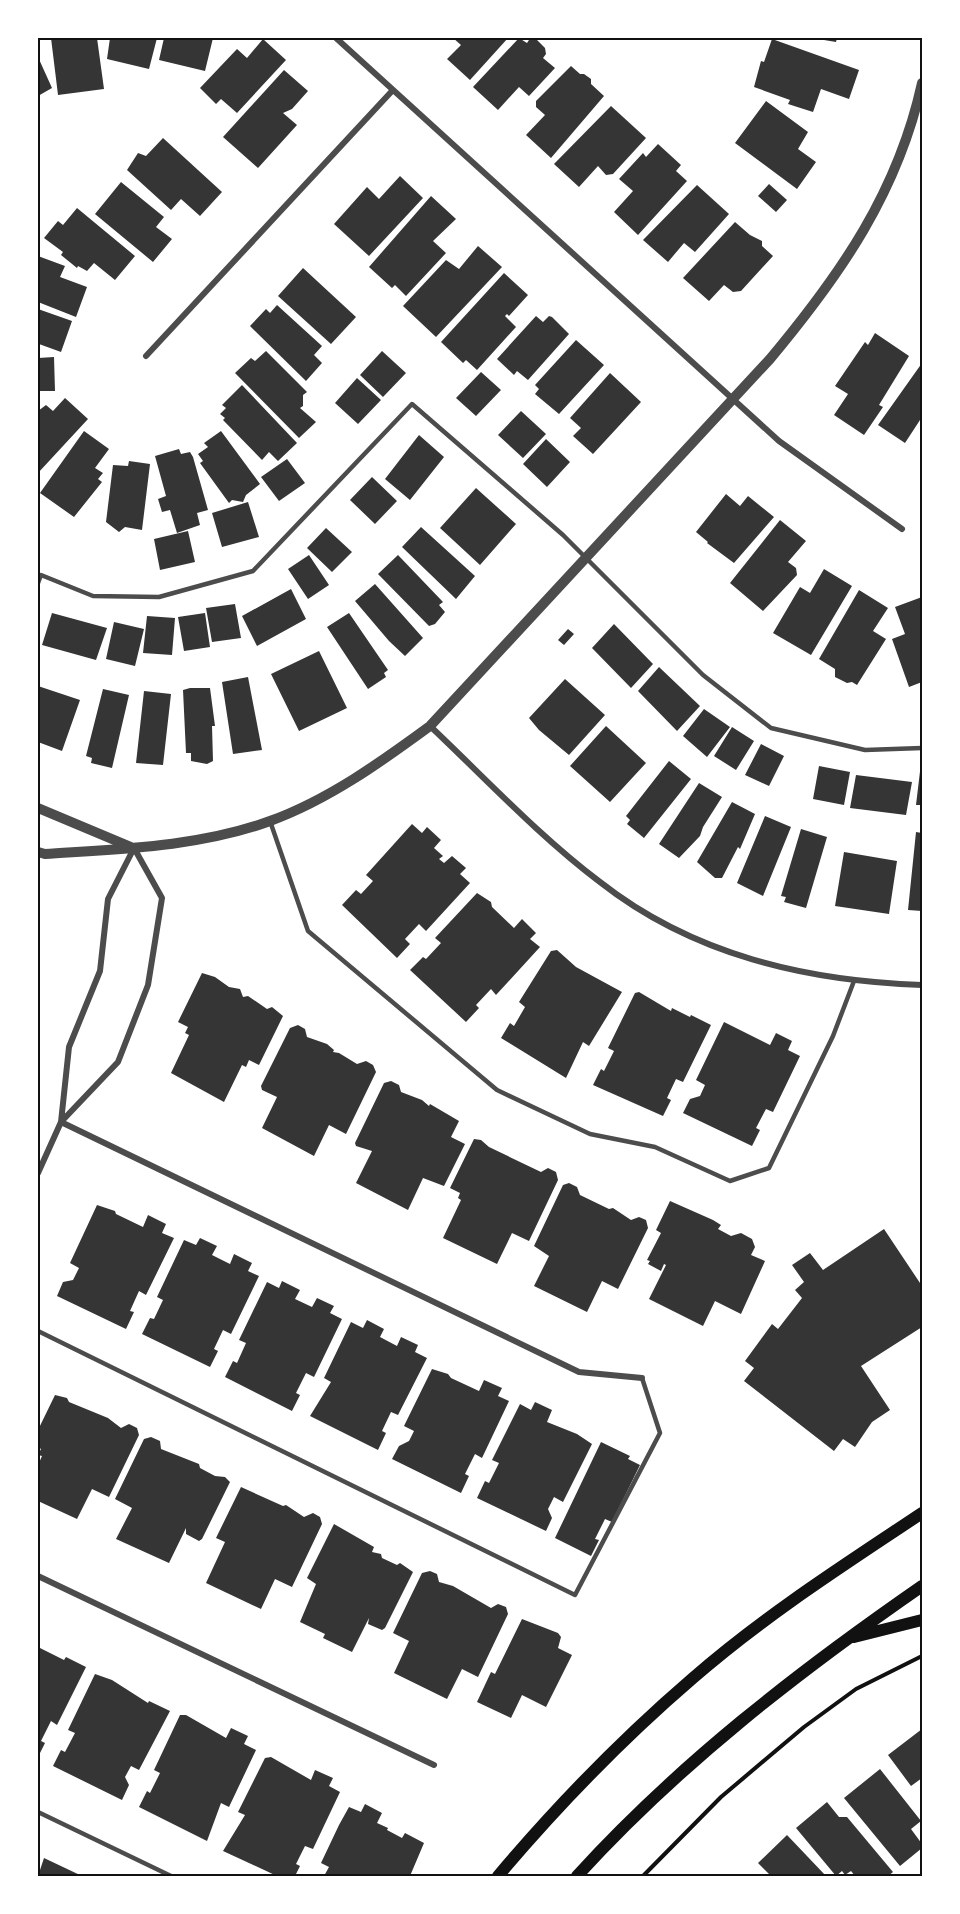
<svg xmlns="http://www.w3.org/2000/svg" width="960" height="1914" font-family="'Golos Text',sans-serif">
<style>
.building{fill:#353535}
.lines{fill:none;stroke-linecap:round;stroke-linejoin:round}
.path{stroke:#111;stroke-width:4}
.service{stroke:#4c4c4c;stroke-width:4.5}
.minor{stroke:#4c4c4c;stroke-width:6}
.tertiary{stroke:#4c4c4c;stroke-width:10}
.secondary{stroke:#111;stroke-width:12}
.neatline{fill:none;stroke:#111;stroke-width:2}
</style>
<rect width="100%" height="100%" fill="#fff"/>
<!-- building -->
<path class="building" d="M51 38H97L104 89 58 95Z
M110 38H157L149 69 107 59Z
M164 38H213L205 71 159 60Z
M453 38H508L470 80 447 59 461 45Z
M519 38 527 43 529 40H537L545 48 546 54 543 58 555 68 529 96 519 87 498 110 473 87Z
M812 38H837L836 42Z
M263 39 286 60 237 113 221 99 216 104 200 88 237 49 247 58Z
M772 39 859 70 849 99 821 89 813 112 788 104 790 100 754 87 761 61 764 62Z
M38 57 52 88 38 96Z
M571 66 580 74H584L591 79V84L604 96 551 158 526 135 545 115 536 107V101Z
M284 70 308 91 292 109 283 113 297 125 258 168 223 137Z
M766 101 808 132 798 149 816 162 797 189 735 143Z
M611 106 646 138 613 174 606 175 598 166 579 187 554 164Z
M163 138 222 192 200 216 181 199 171 210 127 170 138 153 146 156Z
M658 144 681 165 676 171 687 181 638 235 614 212 633 191 619 179 643 153 646 157Z
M400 176 423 198 369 256 334 224 367 187 379 199Z
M121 182 164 217 156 227 172 239 153 262 95 214Z
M769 184 787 200 776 212 758 196Z
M697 185 729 214 695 252 684 243 668 262 643 240Z
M431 196 456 219 433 241 446 253 406 296 395 285 392 288 369 267Z
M77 208 135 256 115 280 94 263 87 271 78 266 77 268 61 255 63 252 44 238 58 221 63 225Z
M735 222 750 235 762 241V246L773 256 741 291 733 292 724 285 709 301 683 278Z
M478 246 502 267 436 337 403 306 446 260 459 269Z
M38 256 65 266 60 277 87 287 76 317 38 302Z
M303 268 356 317 331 344 278 296Z
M504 273 528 295 509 316 507 314 505 316 516 327 477 370 466 360 463 363 441 342Z
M277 305 322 346 314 355 322 363 306 381 250 326 266 309 270 313Z
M38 309 72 321 61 352 39 344 38 348Z
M536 316 543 322 549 316 552 317 569 334 528 380 517 371 514 375 497 359Z
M875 333 909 356 879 405 883 407 864 435 834 415 848 394 835 386 865 342 868 345Z
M576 340 604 365 559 414 535 394 539 389 535 385Z
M266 351 307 392 303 395V406L300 408 316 422 299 438 235 373 251 358 255 361Z
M382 351 406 373 383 397 360 375Z
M54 357 55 391H38V358Z
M922 363V422L920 420 905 443 878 425Z
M481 372 501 390 476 416 456 398Z
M610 373 641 402 593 454 573 436 581 428 570 418Z
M357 378 381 400 358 424 335 403Z
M242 385 297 443 278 461 269 452 262 460 223 420 225 418 220 414 226 408 222 405Z
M65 398 88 419 38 473V411L46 405 53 411Z
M521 411 546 434 523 458 498 435Z
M84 431 109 449 95 468 103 473 98 479 102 482 74 517 40 493Z
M221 431 260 484 246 495 243 502 232 500 229 503 200 463 203 461 198 454 208 447 204 443Z
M419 435 444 457 410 500 385 479Z
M546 439 570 462 547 487 523 464Z
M179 449 181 454 190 452 193 457 208 510 197 513 200 525 177 533 170 510 162 512 158 499 166 496 155 456Z
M287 459 305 483 279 501 261 477Z
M129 461 150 464 142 530 125 527 119 532 106 522 113 465 128 466Z
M372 477 397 501 375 524 350 500Z
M476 488 516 524 480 565 440 528Z
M726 494 740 506 748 496 774 517 734 563 707 543 708 542 696 532Z
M248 502 259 537 222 547 212 513Z
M780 520 806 541 788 562 796 568 797 575 763 611 730 583Z
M421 527 475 576 456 599 402 547Z
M326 528 352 552 332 572 307 548Z
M188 531 195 562 160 570 154 539Z
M309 555 329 585 308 599 288 569Z
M398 555 443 602 439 605 445 612 435 624 429 626 378 574Z
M824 569 852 586 811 655 773 633 800 587 810 593Z
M375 584 423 638 405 656 389 641 355 601Z
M291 589 306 619 257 646 242 616Z
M859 590 888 608 873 631 886 639 857 685 852 682 847 683 835 677V669L819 659Z
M922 597V682L909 687 892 639 905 634 895 607Z
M235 604 241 638 212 642 206 608Z
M52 613 107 628 96 660 42 645Z
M205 613 210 647 184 651 178 617Z
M349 613 388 670 384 673 386 677 368 689 327 627Z
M147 616 175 618 172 655 143 653Z
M114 622 144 629 135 666 106 659Z
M614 624 653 664 631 688 592 648Z
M568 629 574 634 564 645 558 640Z
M319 651 347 708 299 731 271 674Z
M659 667 700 706 677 731 638 691Z
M248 677 262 750 233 754 222 682Z
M565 679 605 715 569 755 539 730 529 718Z
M38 686 80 700 62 751 38 742Z
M190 688H210L215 726H212L213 761 207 764 191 761V753H186L183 690Z
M103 689 129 695 112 768 91 763 92 758 86 756Z
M144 691 171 694 163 765 136 763Z
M704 709 730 727 707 757 683 736Z
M606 726 646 763 610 802 570 766Z
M732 727 754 741 736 770 714 756Z
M761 744 784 756 769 786 745 775Z
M669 761 691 779 644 838 627 824 630 820 626 816Z
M921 763H922V805H916Z
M819 766 850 772 844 805 813 799Z
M856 775 912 782 906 815 850 808Z
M699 783 722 797 703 827 700 836 679 858 659 844Z
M732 802 755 814 740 849 738 847 722 878H715L697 862Z
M765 816 791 827 763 896 737 883Z
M412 824 422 833 427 827 441 840 434 848 443 856 439 859 444 863 452 856 466 868 460 874 470 883 426 931 419 924 405 939 410 944 397 958 342 905 356 890 361 894 373 881 366 875Z
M801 829 827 837 806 908 784 902 786 897 781 896Z
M916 832 922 833V911L908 910Z
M844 852 897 861 889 914 835 906Z
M477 893 491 902 492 907 514 928 522 919 536 933 530 939 540 947 496 995 491 989 476 1005 479 1008 466 1022 410 970 423 957 426 959 441 943 435 938Z
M557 950 576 967 622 992 589 1046 583 1042 566 1078 501 1038 510 1023 514 1026 525 1007 519 1002 551 951Z
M202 973 215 977 229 987 240 989 243 997 248 996 267 1009 272 1007 283 1016 259 1065 249 1060 246 1067 242 1065 224 1102 171 1073 189 1035 185 1033 188 1027 178 1022Z
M639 992 671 1011 672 1008 690 1017 691 1015 711 1025 683 1082 676 1079 667 1098 671 1100 663 1116 593 1085 601 1069 604 1071 614 1051 608 1048 635 993Z
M724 1022 770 1045 776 1033 792 1041 788 1050 800 1056 773 1112 766 1109 756 1128 760 1130 752 1146 683 1113 690 1099 700 1096 705 1085 696 1080Z
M298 1025 305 1029 307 1037 327 1044 334 1050 333 1052 339 1053 357 1064 366 1061 373 1065 376 1072 346 1134 329 1125 314 1156 262 1128 277 1097 262 1090 261 1086 290 1028Z
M391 1081 399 1085 401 1092 422 1100 429 1106 430 1104 459 1121 451 1137 465 1144 444 1186 423 1178 408 1210 356 1183 372 1151 356 1146 355 1143 384 1083Z
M474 1139 481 1140 489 1147 541 1172 548 1168 556 1172 558 1180 529 1241 512 1233 497 1264 443 1238 461 1200 458 1198 460 1193 450 1188Z
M569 1183 577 1187 580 1195 609 1209 613 1208 631 1220 639 1217 646 1220 648 1228 618 1289 602 1281 587 1312 534 1286 549 1256 534 1246 563 1185Z
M670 1201 713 1220 721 1225 718 1229 731 1236 741 1233 752 1239 755 1247 751 1255 765 1261 741 1314 715 1301 703 1326 649 1299 666 1265 664 1264 661 1271 648 1264 650 1261 647 1260 661 1233 656 1230Z
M97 1205 115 1211 116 1214 143 1227 148 1215 166 1224 162 1233 174 1238 146 1295 139 1291 130 1311 134 1312 126 1329 57 1296 63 1282 73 1280 79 1268 70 1263Z
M884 1229 922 1286V1327L861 1366 890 1410 872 1422 855 1447 843 1439 834 1451 744 1381 754 1368 745 1361 772 1324 778 1329 802 1298 795 1290 804 1282 792 1265 810 1253 823 1270Z
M200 1238 217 1246 212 1255 230 1264 234 1254 252 1263 248 1271 259 1276 231 1334 223 1330 214 1349 218 1351 210 1367 142 1334 150 1318 154 1319 163 1300 157 1297 184 1240 196 1245Z
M282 1281 300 1290 295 1299 312 1307 317 1298 334 1306 330 1313 342 1319 314 1377 306 1373 296 1393 300 1395 292 1411 225 1377 233 1361 237 1363 246 1343 239 1340 267 1282 279 1288Z
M367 1320 384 1329 380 1337 397 1346 401 1337 418 1345 415 1352 427 1358 398 1415 391 1412 382 1431 386 1433 378 1450 310 1416 331 1382 324 1378 351 1322 363 1328Z
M432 1369 448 1374 451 1378 479 1391 484 1380 502 1388 498 1396 509 1401 482 1458 475 1454 465 1474 469 1476 461 1493 392 1459 399 1446 409 1441 414 1431 404 1426Z
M55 1395 67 1398 69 1402 108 1418 121 1428 129 1424 137 1428 139 1435 109 1497 92 1489 77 1519 38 1501V1465L42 1456 38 1455 41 1449 38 1447V1430Z
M535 1402 552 1410 547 1422 577 1434 592 1444 563 1502 554 1497 548 1509 552 1518 546 1531 477 1498 485 1481 489 1483 499 1463 492 1460 520 1404 531 1410Z
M151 1437 160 1441 161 1449 199 1464 200 1468 215 1476 225 1477 230 1482 202 1539 199 1541 186 1534V1528L169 1563 116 1539 132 1508 115 1499 144 1439Z
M601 1442 630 1456 628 1459 640 1465 612 1522 605 1519 595 1539 599 1540 591 1556 555 1538Z
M241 1487 283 1506 286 1505 304 1517 313 1513 320 1517 322 1524 292 1587 275 1579 261 1609 206 1583 225 1542 216 1538Z
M334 1524 374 1547 372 1552 381 1554 382 1558 397 1565 400 1563 413 1572 385 1628 382 1630 368 1624 369 1618 352 1652 323 1638 325 1634 300 1622 316 1584 307 1578Z
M430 1571 437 1574 439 1582 453 1586 491 1608 498 1604 506 1607 508 1614 478 1677 462 1669 447 1699 394 1673 409 1641 393 1633 422 1573Z
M522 1619 558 1633 561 1637 558 1648 572 1655 546 1707 522 1695 511 1718 477 1702 491 1672 495 1674Z
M38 1647 64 1660 66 1657 86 1667 57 1725 51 1721 41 1741 45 1743 38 1757Z
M95 1674 112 1680 148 1703 149 1701 170 1711 139 1770 131 1766 125 1777 129 1785 122 1800 53 1766 61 1750 65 1752 75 1733 68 1730Z
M180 1715H186L226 1738 231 1728 248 1736 244 1744 256 1750 229 1807 221 1803 207 1841 139 1807 147 1791 150 1793 160 1773 154 1770Z
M922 1729V1778L911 1786 888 1755Z
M271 1757 311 1780 315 1770 333 1778 329 1786 340 1792 313 1849 305 1846 296 1864 300 1866 295 1876H277L223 1851 245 1815 238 1812 265 1758Z
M880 1769 921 1821 911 1829 922 1844V1848L900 1866 844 1798Z
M827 1802 839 1817H847L893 1872 888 1876H855L851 1871 845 1875 842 1871 836 1876 796 1828Z
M365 1804 382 1813 377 1823 388 1828 387 1830 402 1838 405 1833 424 1843 410 1876H324L329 1867 321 1863 339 1825 349 1807 361 1812Z
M787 1835 826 1876H771L758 1863Z
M44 1858 82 1876H38Z"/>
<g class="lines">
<!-- path -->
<path class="path" d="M643 1876 721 1797 804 1727 856 1689 922 1656"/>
<!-- service -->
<path class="service" d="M38 583 41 575 93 596 159 597 253 571 412 404 563 535 703 675 771 728 865 750 922 748
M270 821 308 931 497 1090 590 1134 655 1147 730 1181 769 1168 833 1036 854 981
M38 1331 575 1595 660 1433 642 1378
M38 1812 171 1876"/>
<!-- minor -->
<path class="minor" d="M336 38 779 441 902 529
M146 356 392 91
M430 726C485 778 539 836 600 882 693 955 806 981 922 985
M61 1122 579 1372 642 1378
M61 1122 118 1062 148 985 162 898 134 848
M38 1173 61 1122 69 1047 100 971 108 899 134 848
M38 1576 434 1765"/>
<!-- tertiary -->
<path class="tertiary" d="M38 808 131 847
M38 852 45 854C119 849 199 847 270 821 328 800 381 762 430 726L770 359C841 274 898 192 922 83"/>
<!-- secondary -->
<path class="secondary" d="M854 1637 922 1620
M498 1876C558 1805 622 1739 693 1678 764 1616 844 1565 922 1513
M577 1876C679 1764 798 1672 922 1586"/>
</g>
<!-- border -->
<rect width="960" height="1914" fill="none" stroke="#ffffff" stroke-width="78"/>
<rect x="39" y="39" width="882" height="1836" class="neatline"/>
</svg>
